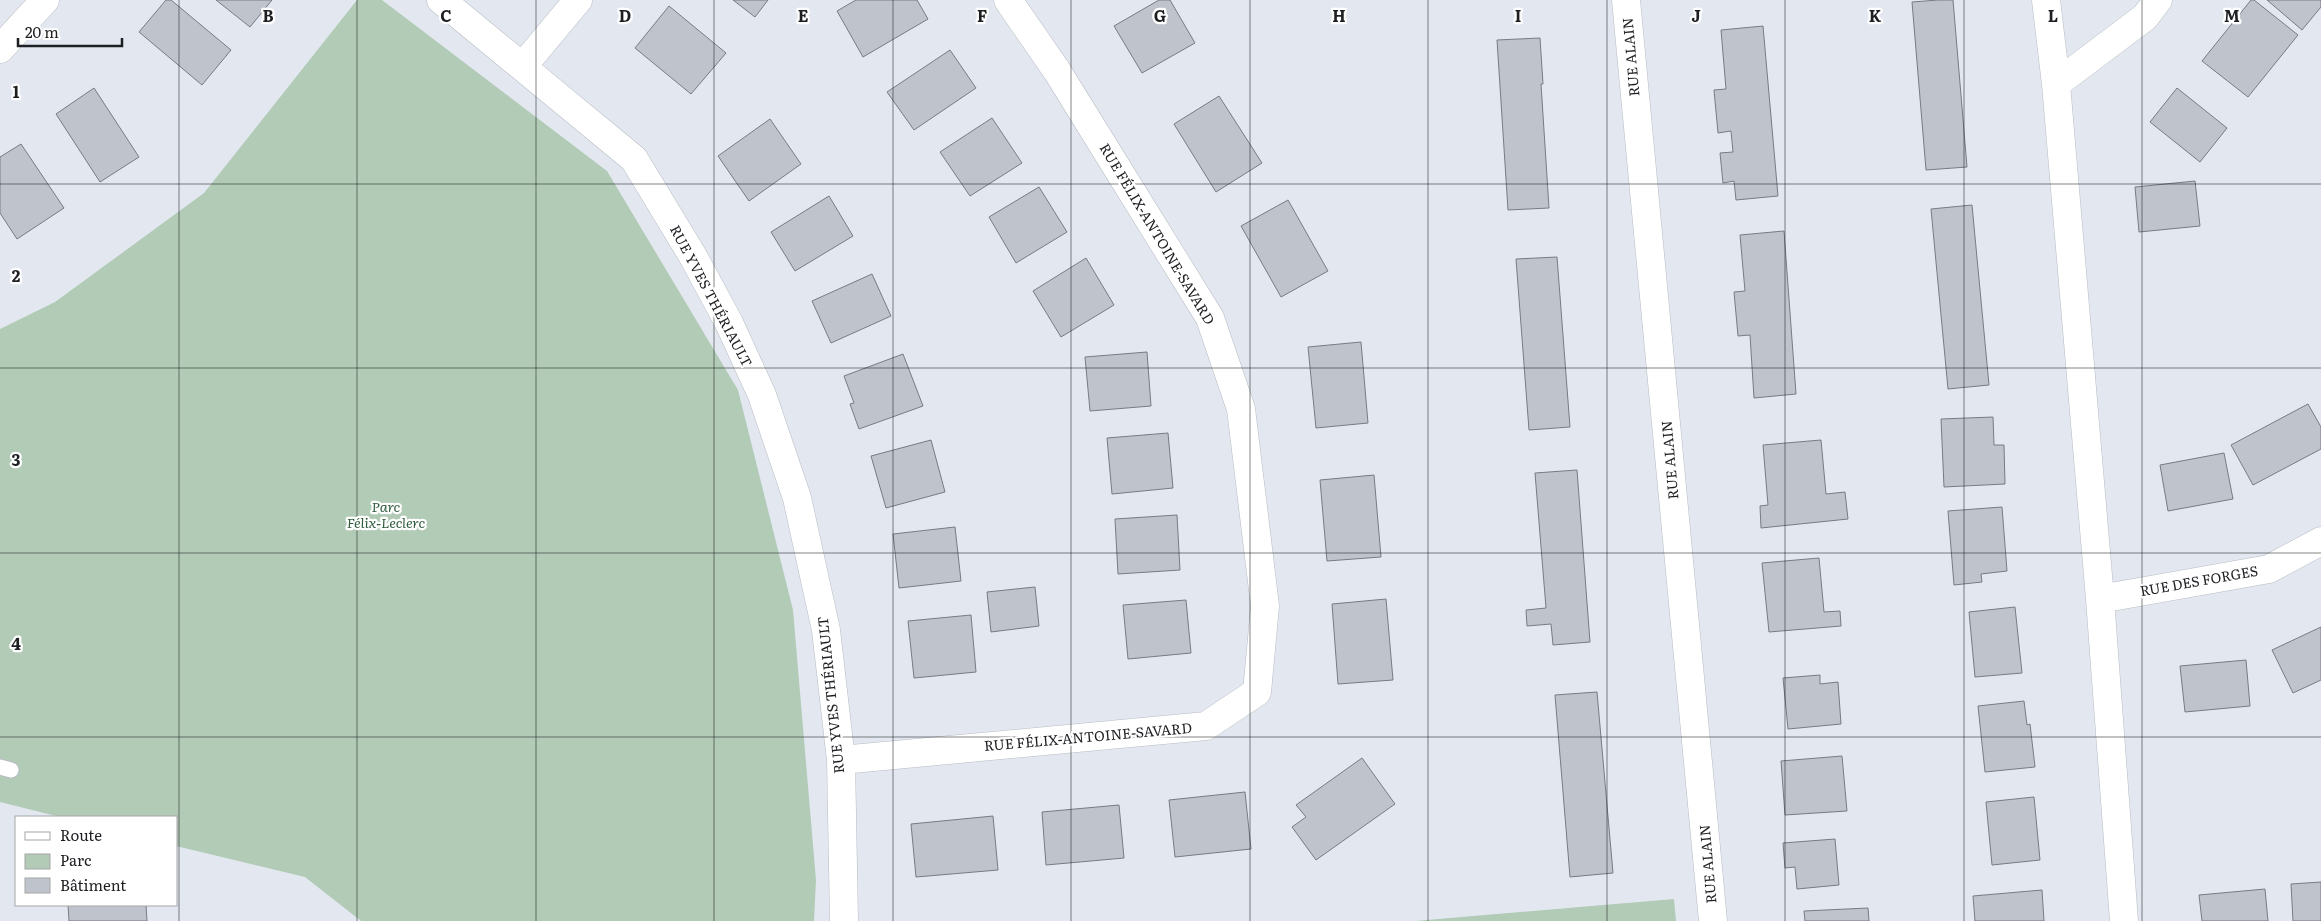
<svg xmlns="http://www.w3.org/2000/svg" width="2321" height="921" font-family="Literata,serif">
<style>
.green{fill:#b2cbb7}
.building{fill:#bfc4cc;stroke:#777b83}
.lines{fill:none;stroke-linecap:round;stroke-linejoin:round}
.service-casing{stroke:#b7bcc4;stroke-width:17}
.minor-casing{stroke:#b7bcc4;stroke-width:29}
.service{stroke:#fff;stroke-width:15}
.minor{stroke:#fff;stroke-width:28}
.grid{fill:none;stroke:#1d1f22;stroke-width:1;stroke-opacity:0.55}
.labels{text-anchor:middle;stroke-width:4.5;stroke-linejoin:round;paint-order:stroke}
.street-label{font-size:14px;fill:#1d1f22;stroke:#fff}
.park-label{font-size:14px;font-style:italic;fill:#305c3d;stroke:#fff}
.grid-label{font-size:16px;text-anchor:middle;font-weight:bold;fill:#1d1f22;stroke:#fff;stroke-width:4.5;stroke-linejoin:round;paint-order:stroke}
</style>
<rect width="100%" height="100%" fill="#e3e8f0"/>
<!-- green -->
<path class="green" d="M357 0H382L607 171 738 390 793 610 816 880 814 921H361L305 877 176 846V817H60L0 802V329L55 302 204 193Z
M1674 899 1676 921H1415Z"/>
<!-- building -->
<path class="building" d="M166 0H171L231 50 202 85 139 32Z
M216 0H272L250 27Z
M733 0H768L755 17Z
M856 0H917L928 19 863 57 837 11Z
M1159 0H1170L1195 43 1142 73 1114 26Z
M1938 0H1953L1967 167 1926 170 1912 2Z
M2251 0H2254L2298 35 2248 97 2202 61Z
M2267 0H2321V7L2302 30Z
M669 6 726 53 691 94 635 48Z
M1763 26 1778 196 1736 200 1734 181 1723 183 1720 153 1733 152 1731 131 1718 133 1714 90 1726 89 1721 30Z
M1540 38 1543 84H1541L1549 208 1508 210 1497 40Z
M950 50 976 88 914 130 887 92Z
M94 88 139 157 100 182 56 114Z
M2177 88 2227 128 2200 162 2150 122Z
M1219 96 1262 163 1216 192 1174 124Z
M992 118 1022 163 970 196 940 152Z
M770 119 801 164 749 201 718 156Z
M21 144 64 208 17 239 0 213V157Z
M2195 181 2200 226 2139 232 2135 187Z
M1039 187 1067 232 1016 263 989 217Z
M829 196 853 236 795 271 771 232Z
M1288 200 1328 271 1281 297 1241 226Z
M1972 205 1989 385 1948 389 1931 209Z
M1784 231 1796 394 1754 398 1750 335 1738 336 1734 292 1745 291 1740 235Z
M1557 257 1570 427 1529 430 1516 259Z
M1086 258 1114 305 1061 337 1033 291Z
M872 274 891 316 831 343 812 301Z
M1361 342 1368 423 1316 428 1308 347Z
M1147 352 1151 406 1090 411 1085 357Z
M903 354 923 406 859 429 850 404 854 403 844 376Z
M2308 404 2321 427V449L2253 485 2231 445Z
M1993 417 1994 445H2004L2005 484 1944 487 1941 419Z
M1168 433 1173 488 1112 494 1107 438Z
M931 440 945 492 886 508 871 456Z
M1821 440 1826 494 1845 492 1848 519 1761 528 1760 506 1768 505 1763 445Z
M2224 453 2233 499 2168 511 2160 465Z
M1577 470 1590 642 1553 645 1551 624 1527 626 1526 610 1546 608 1535 473Z
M1374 475 1381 557 1327 561 1320 480Z
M2002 507 2007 571 1981 574 1982 582 1954 585 1948 511Z
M1177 515 1180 570 1118 574 1115 519Z
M955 527 961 581 899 588 893 534Z
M1819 558 1824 612 1840 611 1841 626 1769 632 1762 563Z
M1035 587 1039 626 991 632 987 592Z
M1386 599 1393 680 1338 684 1332 604Z
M1186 600 1191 653 1128 659 1123 605Z
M2015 607 2022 673 1975 677 1969 612Z
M971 615 976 672 914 678 908 621Z
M2321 627V680L2293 693 2272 650Z
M2246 660 2250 706 2185 712 2180 666Z
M1820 675V684L1838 682 1841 724 1788 729 1783 678Z
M1597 692 1613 873 1570 877 1555 695Z
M2024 701 2027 725 2030 724 2035 767 1985 772 1978 706Z
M1842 756 1847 811 1785 815 1781 761Z
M1362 758 1395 804 1316 860 1292 827 1306 817 1296 805Z
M1245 792 1251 849 1175 857 1169 800Z
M2034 797 2040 860 1992 865 1986 802Z
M1119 805 1124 858 1046 865 1042 812Z
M993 816 998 870 916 877 911 824Z
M1835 839 1839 885 1797 889 1795 867 1785 868 1783 843Z
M2321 882V921H2293L2291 884Z
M2265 889 2268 921H2202L2199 895Z
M2042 890 2044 921H1975L1973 896Z
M68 905H146L147 921H69Z
M1868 908 1869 921H1805L1804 911Z"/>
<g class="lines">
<!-- service casing -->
<g class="service-casing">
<path id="service" d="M0 767 11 770"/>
</g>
<!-- minor casing -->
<g class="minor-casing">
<path id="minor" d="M441 0 634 159 694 258 729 323 762 395 797 498 826 630 841 760 844 921
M1626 0 1713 921
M2046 0 2056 84 2100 599 2124 921
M0 49 45 0
M523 66 578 0
M2056 84 2145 17 2158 0
M2100 599 2269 569 2321 541
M841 760 1206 726 1257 692 1265 606 1241 409 1210 318 1057 71 1008 0"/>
</g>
<!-- service -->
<use href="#service" class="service"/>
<!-- minor -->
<use href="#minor" class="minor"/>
</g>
<!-- grid -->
<path class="grid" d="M179 0V921M357 0V921M536 0V921M714 0V921M893 0V921M1071 0V921M1250 0V921M1428 0V921M1607 0V921M1785 0V921M1964 0V921M2142 0V921M0 184H2321M0 368H2321M0 553H2321M0 737H2321"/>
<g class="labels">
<!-- street labels -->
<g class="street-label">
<text transform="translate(1631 57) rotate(-95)" y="5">RUE ALAIN</text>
<text transform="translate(1157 234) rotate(59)" y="5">RUE FÉLIX-ANTOINE-SAVARD</text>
<text transform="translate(711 296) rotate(62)" y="5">RUE YVES THÉRIAULT</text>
<text transform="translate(1670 460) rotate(-95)" y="5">RUE ALAIN</text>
<text transform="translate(2199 581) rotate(-10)" y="5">RUE DES FORGES</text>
<text transform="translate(831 695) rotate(-96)" y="5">RUE YVES THÉRIAULT</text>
<text transform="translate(1088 737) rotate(-5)" y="5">RUE FÉLIX-ANTOINE-SAVARD</text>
<text transform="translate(1708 864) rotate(-95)" y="5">RUE ALAIN</text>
</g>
<!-- park labels -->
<g class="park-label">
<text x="386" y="512">Parc<tspan x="386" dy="16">Félix-Leclerc</tspan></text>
</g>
</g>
<g class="grid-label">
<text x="268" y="22">B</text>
<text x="446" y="22">C</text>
<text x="625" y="22">D</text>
<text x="803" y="22">E</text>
<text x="982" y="22">F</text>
<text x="1160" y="22">G</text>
<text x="1339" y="22">H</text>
<text x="1518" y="22">I</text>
<text x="1696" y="22">J</text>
<text x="1875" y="22">K</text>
<text x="2053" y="22">L</text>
<text x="2232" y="22">M</text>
<text x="16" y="98">1</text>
<text x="16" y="282">2</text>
<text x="16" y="466">3</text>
<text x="16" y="650">4</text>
</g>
<!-- legend -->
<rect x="15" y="816" width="162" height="90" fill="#ffffff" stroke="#a5a5a7"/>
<rect x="25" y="832" width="25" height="8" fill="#ffffff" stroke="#a5a5a7"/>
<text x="60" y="841" font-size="15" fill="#1d1f22">Route</text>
<rect x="25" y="854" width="25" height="15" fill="#b2cbb7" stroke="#a5a5a7"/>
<text x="60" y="866" font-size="15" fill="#1d1f22">Parc</text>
<rect x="25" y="878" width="25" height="15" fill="#bfc4cc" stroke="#a5a5a7"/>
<text x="60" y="891" font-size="15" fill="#1d1f22">Bâtiment</text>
<!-- scale -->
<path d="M18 38v8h104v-8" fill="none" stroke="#1d1f22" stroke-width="2.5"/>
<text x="25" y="38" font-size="15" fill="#1d1f22" stroke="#ffffff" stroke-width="4" paint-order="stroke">20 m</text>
</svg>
